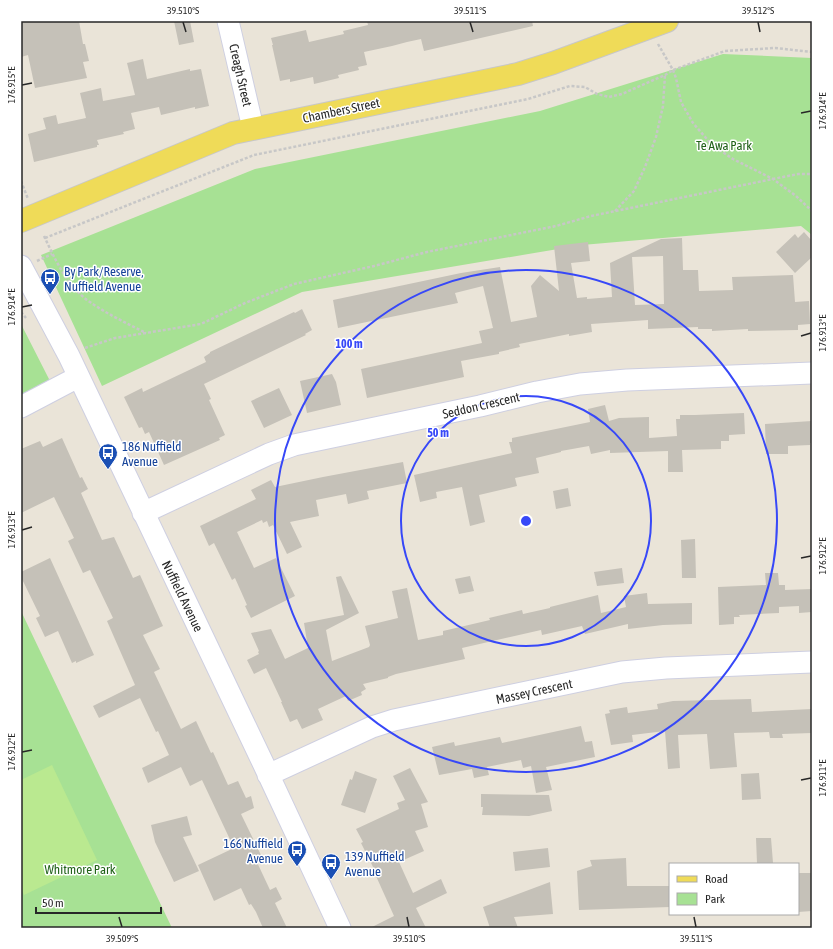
<svg xmlns="http://www.w3.org/2000/svg" width="833" height="949" font-family="'Asap Condensed',sans-serif">
<style>
.green{fill:#a7e194}
.pitch{fill:#bae990}
.building{fill:#c5c1b8;fill-rule:evenodd}
.lines{fill:none;stroke-linecap:round;stroke-linejoin:round}
.minor-casing{stroke:#cecfe1;stroke-width:23}
.major-casing{stroke:#c7c7c7;stroke-width:24}
.path{stroke:#c7c7c7;stroke-width:2.5;stroke-dasharray:3 2;stroke-linecap:butt}
.minor{stroke:#fff;stroke-width:21}
.major{stroke:#efdb58;stroke-width:22}
.ticks{fill:none;stroke:#272727;stroke-width:1.5}
.ring{fill:none;stroke:#3748f8;stroke-width:2}
.labels{text-anchor:middle;stroke-width:3;stroke-linejoin:round;paint-order:stroke}
.street-label{font-size:13px;fill:#272727;stroke:#fff}
.park-label{font-size:13px;fill:#216219;stroke:#fff}
.transit-label{font-size:13px;fill:#164399;stroke:#fff;text-anchor:start}
.centre{fill:#3748f8;stroke:#fff;stroke-width:2}
.ring-label{font-size:12px;text-anchor:middle;font-weight:bold;fill:#3748f8;stroke:#fff;stroke-width:3;stroke-linejoin:round;paint-order:stroke}
.neatline{fill:none;stroke:#272727;stroke-width:1.5}
.ticks-label{font-size:10px;text-anchor:middle;fill:#272727}
</style>
<rect width="100%" height="100%" fill="#eae4d8"/>
<!-- green -->
<path class="green" d="M723 54 812 58V235L801 226 582 245 302 292 102 386 41 255 255 169 540 111Z
M21 324 50 381 21 397Z
M21 611 172 928H21Z"/>
<!-- pitch -->
<path class="pitch" d="M52 765 97 860 24 895 21 888V780Z"/>
<!-- building -->
<path class="building" d="M21 21H79L83 44H85L89 61 83 62 87 78 35 88 28 55 21 57Z
M174 21H190L194 42 179 45Z
M367 21H532L533 26 424 51 421 39 407 42 392 46 364 52 367 65 358 67 359 70 338 75 339 78 314 84 313 77 290 82V79L280 81 272 45H273L271 38 306 30 309 42 344 34 343 31 368 25Z
M143 59 147 79 190 69V71L201 69 209 106 195 109V107L161 115 159 107 131 113 135 129 123 132 124 134 97 140 99 145H97V147L34 162 28 134 46 129 43 118 56 115 58 124 86 118 80 93 101 88 103 101 135 95 127 63Z
M804 232 812 241V257L795 273 776 252 795 234 798 238Z
M682 238 683 270H698L699 291 733 290 732 277 793 275 795 302 809 301 810 324 798 325V330L748 331V329L712 331V329H698V327L648 329V320L591 324 592 332 569 336V334L519 344 520 347 499 352V354L461 361 464 377 367 398 361 369 482 343 479 331 493 328 483 286 455 293 458 303 338 328 333 300 461 273 500 267 511 322 537 317 531 286 540 275 559 291 554 246 588 242 590 261 571 263 577 298 587 297V299L612 297 610 263 661 239ZM663 256 664 304 635 305 632 257Z
M302 309 312 330 305 334 306 335 204 384 211 399 209 400 225 435 219 438 220 440 164 465 149 432 145 434 142 427 139 428 124 397 142 388 143 392 206 362 204 357 210 353V352L294 312 295 313Z
M332 374 336 382 341 405 307 413 300 381Z
M279 388 292 415 264 428 251 401Z
M605 405 609 421 619 418 649 417V438L677 436 676 419H680V415H695L744 413 745 434 729 435V441H721V449L682 450 683 472H668V451L610 453V450L591 454 589 446 561 451V452L536 458 539 473 515 478 517 486 479 495 485 522 470 526 462 487 436 492 437 498 420 502 414 475 512 453 509 442H512V438L590 422 588 409Z
M812 421V443H810V445L788 446V454H766L765 424Z
M62 438 80 478 82 477 88 489 81 493 102 540 114 537 133 578 140 575 163 626 143 635 160 669 154 672 181 729 196 721 211 753 213 752 228 785 238 781 246 798 251 796 254 808 241 814 261 855 255 858 270 890 276 887 282 899 275 903 287 928H263L256 912 251 904 249 905 241 888 214 901 198 865 234 848 202 780 190 786 181 767 148 783 142 768 169 755 158 731 156 732 140 698 99 718 93 706 135 685 107 621 113 618 90 570 83 573 68 541 74 538 54 497 21 513V449L40 441 43 447Z
M403 462 407 483 367 491 369 499 348 504 346 494 316 500 319 516 290 522 302 547 287 554 273 525 269 527 267 521 263 523 262 520 237 532 254 568 276 558 295 596 251 618 245 606 247 605 235 578 232 580 214 543 209 546 200 526 256 499 251 490 271 480 275 487 323 477Z
M568 488 571 506 556 509 553 491Z
M695 539 696 578H682L681 540Z
M50 558 94 655 76 663V661L72 663 58 631 45 637 36 618 40 616 21 577V572Z
M622 568 624 583 597 586 594 572Z
M765 573H778L779 585H785V590L812 589V612L799 613V606L779 607V613L739 615 740 617H734V624L719 625 718 587 766 585Z
M341 576 359 613 326 630 332 661 369 647 370 645 365 626 398 618 392 591 407 588 418 640 443 635V631L490 620 489 618 522 610 523 614 550 608V607L598 595 601 613 626 607 624 596 647 593 648 604 692 603V624L663 625 628 629V624L585 634 582 626 542 635 541 630 462 648 465 659 396 674 388 677V678L363 684 366 689 361 692 362 695 348 701 346 696 318 709 323 720 302 729 297 719 290 722 281 702H282L266 668 254 674 247 660 259 654 258 652 259 651 251 633 271 629 285 659 308 648 304 623 344 615 336 577Z
M470 576 474 591 459 594 455 579Z
M751 699 752 712 812 709V733L782 734 783 738H770L769 732 734 733 737 767 710 769 707 734 678 735 680 768 668 769 665 731 632 735 633 742 611 745 605 714 610 713 609 710 627 707 628 713 658 709 657 704 673 701Z
M581 726 585 742 592 741 595 757 546 767 552 790 536 793 531 766 523 768 521 760 487 767 489 775 474 778 472 769 439 775 432 747 454 742 455 746 500 737 502 743Z
M410 768 428 802 421 804 428 827 415 831 424 851 399 862 413 893 441 879 447 893 416 908 426 928H370L394 916 376 876 377 875 361 843 363 842 356 829 399 809 397 803 405 800 393 776Z
M355 771 377 779 365 813 341 805 350 779 352 780Z
M759 773 761 799 742 800 741 774Z
M481 794 549 795 552 811 529 816 482 815 483 807H481Z
M187 816 192 835 183 837 199 871 174 882 155 842 151 825Z
M756 838H771L773 863H757Z
M548 848 550 867 515 871 513 852Z
M626 858 627 886H670V907L579 910 577 871 592 866 590 860Z
M798 873H812V911L798 912Z
M550 882 553 914 514 917 518 928H490L483 907Z"/>
<g class="lines">
<!-- minor casing -->
<g class="minor-casing">
<path id="minor" d="M228 21 253 128
M21 266 69 356 263 763 340 928
M21 407 78 377
M143 513 269 454 294 445 480 406 537 392 580 384 627 380 812 373
M268 775 372 727 394 720 622 672 666 668 812 662"/>
</g>
<!-- major casing -->
<g class="major-casing">
<path id="major" d="M21 221 233 133 518 74 553 63 667 21"/>
</g>
<!-- path -->
<path class="path" d="M658 44 673 70 676 78 681 102 693 123 712 145 733 159 773 179 796 196 812 211
M21 181 28 199
M615 211 634 191 645 167 656 137 663 106 665 75
M44 236C55 259 66 284 87 300 105 313 126 323 146 333
M45 238 254 155 528 99 570 86 585 87 597 94 609 97 622 94 665 75 673 70 725 51 775 48 812 52
M37 261 52 254
M21 312 26 318
M85 348 115 338 201 324 245 303 294 284 374 266 427 252 556 226 591 216 773 179 798 174H812"/>
<!-- minor -->
<use href="#minor" class="minor"/>
<!-- major -->
<use href="#major" class="major"/>
</g>
<!-- ticks -->
<path class="ticks" d="M183 22 186 32M470 22 473 32M758 22 760 32M22 85 32 83M801 113 811 111M22 307 32 305M801 336 811 333M22 530 32 527M801 558 811 556M22 752 32 750M801 780 811 778M119 917 122 927M407 917 409 927M694 917 696 927"/>
<!-- distance rings -->
<g class="ring">
<circle cx="526" cy="521" r="125"/>
<circle cx="526" cy="521" r="251"/>
</g>
<!-- icons -->
<defs>
<g id="bus-pin" transform="scale(1)"><path d="M0 17L-7.5 6A9.5 9.5 0 1 1 7.5 6Z" fill="#1a4fb4" stroke="#fff"/><path d="M-5-6H5V4H4V6H2V4H-2V6H-4V4H-5ZM-3.5-4V0h7V-4ZM-3.5 1.2v1.5H-2V1.2ZM2 1.2v1.5H3.5V1.2Z" fill="#fff"/></g>
</defs>
<g fill-rule="evenodd">
<use href="#bus-pin" x="50" y="278"/>
<use href="#bus-pin" x="108" y="453"/>
<use href="#bus-pin" x="297" y="850"/>
<use href="#bus-pin" x="331" y="863"/>
</g>
<g class="labels">
<!-- street labels -->
<g class="street-label">
<text transform="translate(241 75) rotate(77)" y="5">Creagh Street</text>
<text transform="translate(341 110) rotate(-12)" y="5">Chambers Street</text>
<text transform="translate(481 405) rotate(-13)" y="5">Seddon Crescent</text>
<text transform="translate(183 596) rotate(64)" y="5">Nuffield Avenue</text>
<text transform="translate(534 691) rotate(-12)" y="5">Massey Crescent</text>
</g>
<!-- park labels -->
<g class="park-label">
<text x="724" y="150">Te Awa Park</text>
<text x="80" y="874">Whitmore Park</text>
</g>
<!-- transit labels -->
<g class="transit-label">
<text x="64" y="276">By Park/Reserve,<tspan x="64" dy="15">Nuffield Avenue</tspan></text>
<text x="122" y="451">186 Nuffield<tspan x="122" dy="15">Avenue</tspan></text>
<text x="283" y="848" text-anchor="end">166 Nuffield<tspan x="283" dy="15">Avenue</tspan></text>
<text x="345" y="861">139 Nuffield<tspan x="345" dy="15">Avenue</tspan></text>
</g>
</g>
<circle cx="526" cy="521" r="6" class="centre"/>
<g class="ring-label">
<text x="349" y="348">100 m</text>
<text x="438" y="437">50 m</text>
</g>
<!-- border -->
<rect width="833" height="949" fill="none" stroke="#ffffff" stroke-width="44"/>
<!-- legend -->
<rect x="669" y="863" width="130" height="52" fill="#ffffff" stroke="#a9a9a9"/>
<rect x="677" y="876" width="20" height="6" fill="#efdb58" stroke="#a9a9a9"/>
<text x="705" y="883" font-size="12" fill="#272727">Road</text>
<rect x="677" y="893" width="20" height="12" fill="#a7e194" stroke="#a9a9a9"/>
<text x="705" y="903" font-size="12" fill="#272727">Park</text>
<!-- scale -->
<path d="M36 907v6h125v-6" fill="none" stroke="#272727" stroke-width="2"/>
<text x="42" y="907" font-size="12" fill="#272727" stroke="#ffffff" stroke-width="3" paint-order="stroke">50 m</text>
<rect x="22" y="22" width="789" height="905" class="neatline"/>
<g class="ticks-label">
<text x="183" y="14">39.510°S</text>
<text x="470" y="14">39.511°S</text>
<text x="758" y="14">39.512°S</text>
<text transform="translate(11 85) rotate(-90)" y="4">176.915°E</text>
<text transform="translate(822 111) rotate(-90)" y="4">176.914°E</text>
<text transform="translate(11 307) rotate(-90)" y="4">176.914°E</text>
<text transform="translate(822 333) rotate(-90)" y="4">176.913°E</text>
<text transform="translate(11 530) rotate(-90)" y="4">176.913°E</text>
<text transform="translate(822 556) rotate(-90)" y="4">176.912°E</text>
<text transform="translate(11 752) rotate(-90)" y="4">176.912°E</text>
<text transform="translate(822 778) rotate(-90)" y="4">176.911°E</text>
<text x="122" y="942">39.509°S</text>
<text x="409" y="942">39.510°S</text>
<text x="696" y="942">39.511°S</text>
</g>
</svg>
